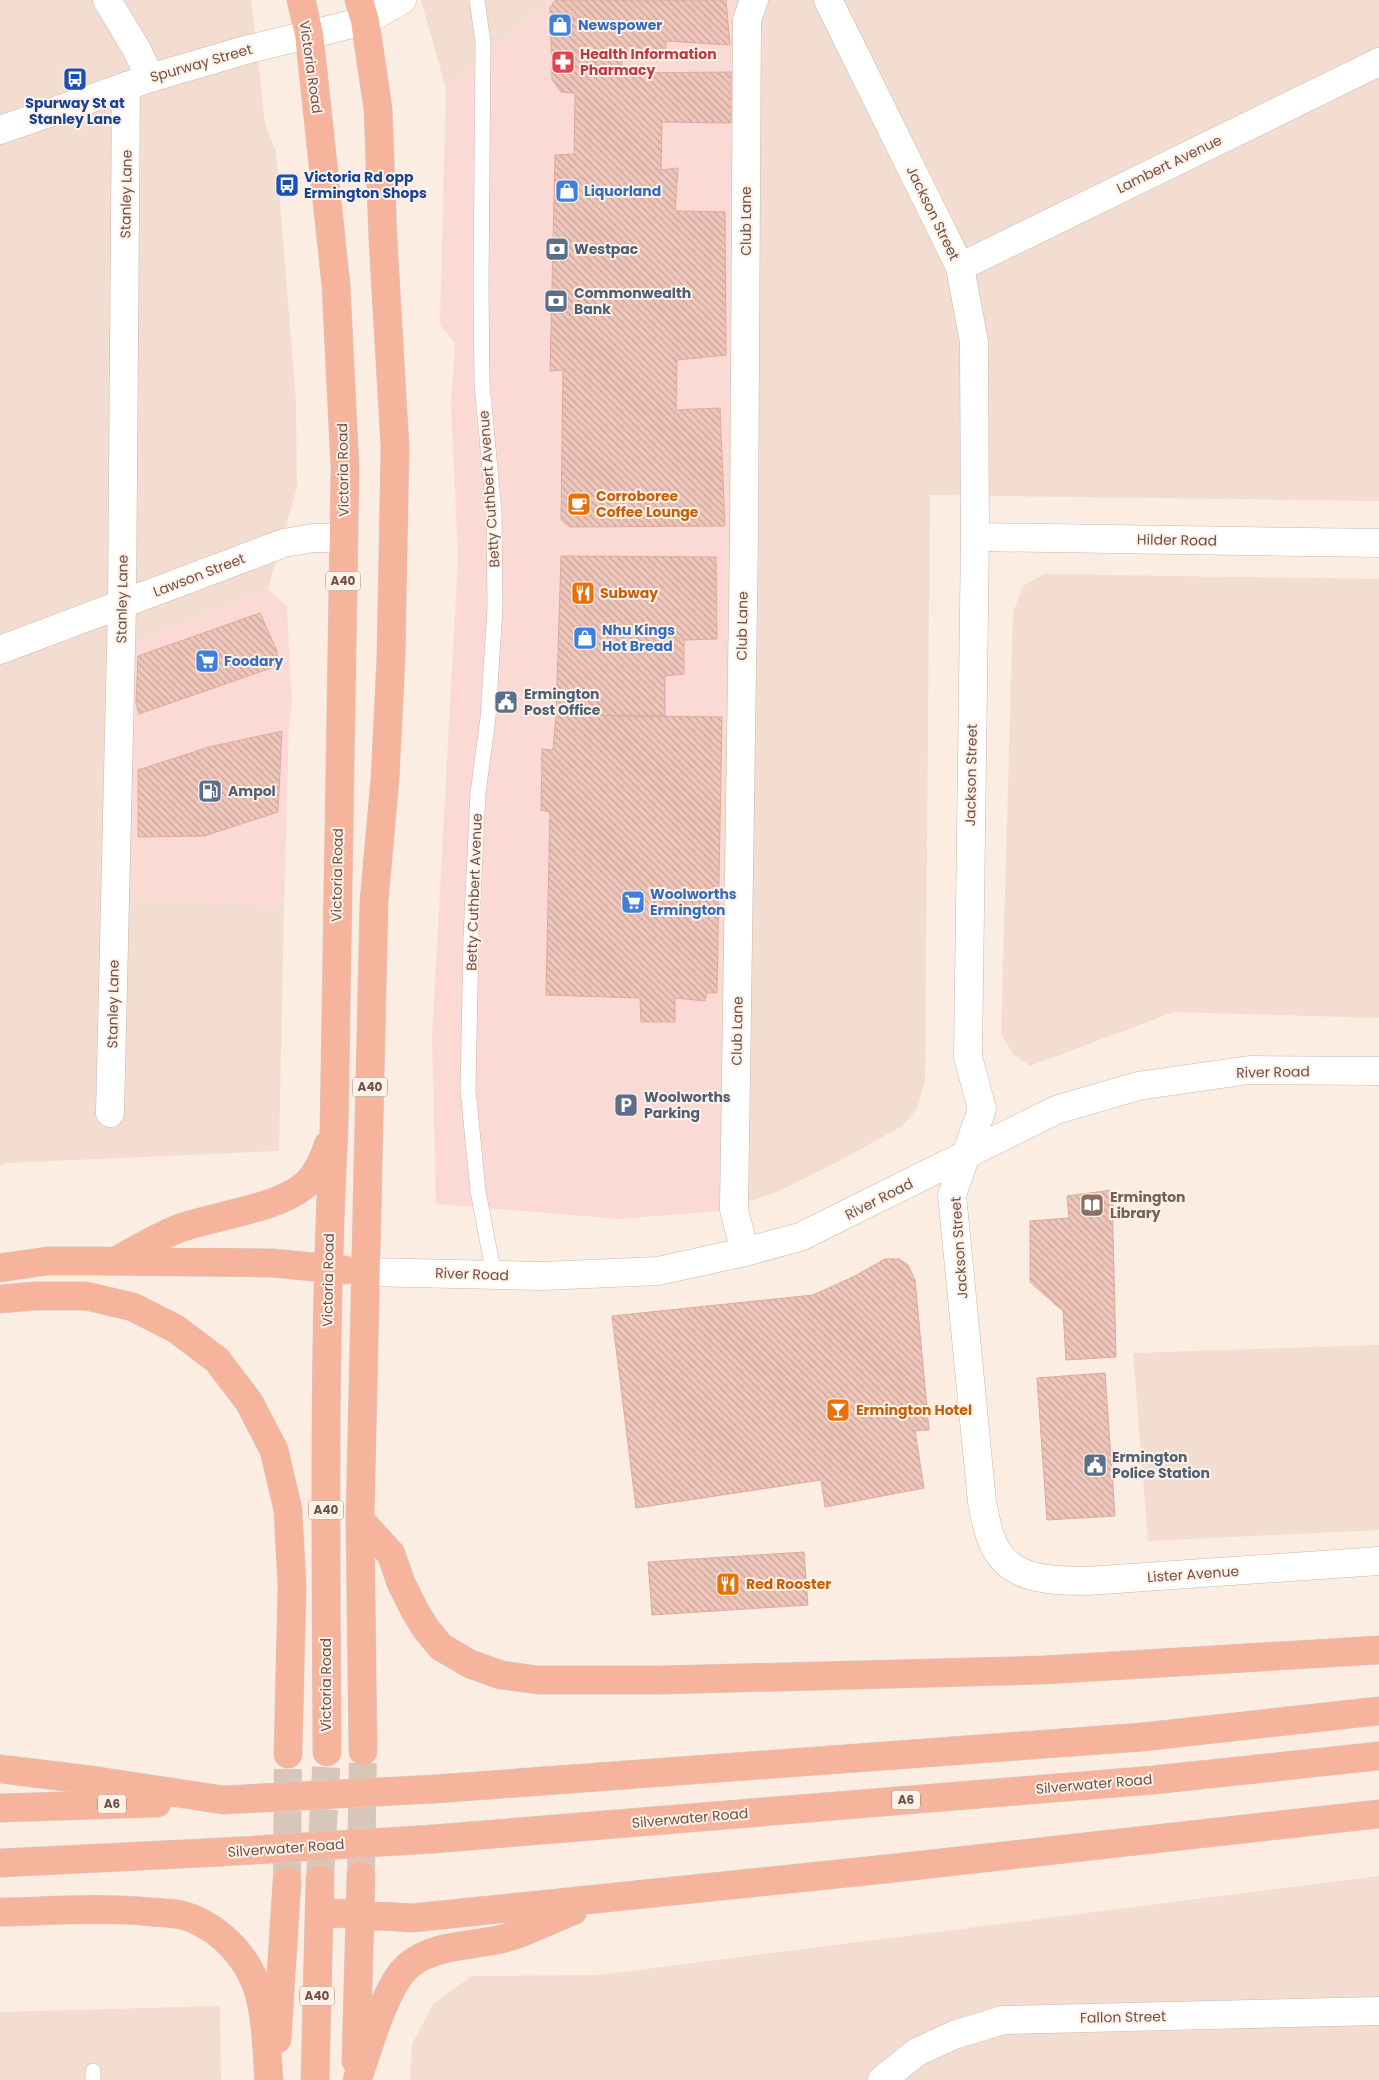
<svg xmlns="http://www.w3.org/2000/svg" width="1379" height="2080" font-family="Poppins,sans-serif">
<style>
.residential{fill:#f2ddd0}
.commercial{fill:#fbdad5}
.building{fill:url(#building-back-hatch);stroke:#e1aa9b}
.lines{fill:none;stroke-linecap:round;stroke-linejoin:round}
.trunk-tunnel{stroke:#d8c6bb;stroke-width:28;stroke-dasharray:28 14;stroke-linecap:butt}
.service-casing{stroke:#cdb5ac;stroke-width:16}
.minor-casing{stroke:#cdb5ac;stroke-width:29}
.tertiary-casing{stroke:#cdb5ac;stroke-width:29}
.trunk-casing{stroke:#d7cecc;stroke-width:29}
.service{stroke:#fff;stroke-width:15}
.minor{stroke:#fff;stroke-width:28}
.tertiary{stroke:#fff;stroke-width:28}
.trunk{stroke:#f5b49b;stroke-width:28}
.trunk-bridge-casing{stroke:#d7cecc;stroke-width:29;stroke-linecap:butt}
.trunk-bridge{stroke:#f5b49b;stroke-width:28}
.labels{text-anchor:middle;stroke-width:4;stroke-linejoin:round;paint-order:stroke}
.shield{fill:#fef1e7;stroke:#9b8178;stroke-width:1}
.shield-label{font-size:12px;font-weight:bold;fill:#715149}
.shop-label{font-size:14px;font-weight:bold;fill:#366cbe;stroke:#fef1e7;text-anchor:start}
.health-label{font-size:14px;font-weight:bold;fill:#be3a42;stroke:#fef1e7;text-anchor:start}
.street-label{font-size:14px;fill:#715149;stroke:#fef1e7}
.transit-label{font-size:14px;font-weight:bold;fill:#164399;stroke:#fef1e7}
.service-label{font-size:14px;font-weight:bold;fill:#4e5e75;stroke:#fef1e7;text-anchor:start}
.food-label{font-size:14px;font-weight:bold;fill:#c56008;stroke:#fef1e7;text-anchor:start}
.education-label{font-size:14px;font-weight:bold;fill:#785e54;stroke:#fef1e7;text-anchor:start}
</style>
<defs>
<pattern id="building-back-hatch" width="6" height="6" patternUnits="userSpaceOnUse" patternTransform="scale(1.25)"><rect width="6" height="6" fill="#efc6ba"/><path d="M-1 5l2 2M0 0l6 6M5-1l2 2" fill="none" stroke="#c6a399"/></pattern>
</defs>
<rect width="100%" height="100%" fill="#fbede1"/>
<!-- residential -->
<path class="residential" d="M0 0H251L265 123 276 152 296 402 297 487 268 589 135 643 133 901 284 905 279 1151 5 1163 0 1167Z
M421 0H551L446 89Z
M733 0H1379V501L930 495 925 1080 917 1109 902 1126 843 1159 777 1192 718 1211Z
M1044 574 1379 579V1018L1174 1012 1030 1066 1013 1054 1001 1033 1013 612 1023 586Z
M1379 1345V1530L1148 1541 1133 1353Z
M1379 1876V2080H410L412 2044 433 2004 472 1976 599 1975Z
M220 2006 221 2080H0V2012Z"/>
<!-- commercial -->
<path class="commercial" d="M551 0H733L718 1211 620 1219 436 1204 432 1038 458 558 451 403 455 344 440 325 446 89Z
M268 589 287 606 292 704 289 724 284 905 133 901 135 643Z"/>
<!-- building -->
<path class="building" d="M556 0H726L730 45 666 41V56L622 57V73L731 72V123L662 122 661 170 678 168 675 211 725 212 726 355 677 360 676 410 720 408 725 526 570 527 561 520 563 370 550 371 555 155 574 154 575 93 561 92 552 79 550 7Z
M561 556 716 557 717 639 684 640V674L665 676V716L556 715Z
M260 613 277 651V666L139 714 136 703 138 656Z
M556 715 722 717 717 993H707L705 1001 675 998V1022H641L640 998 546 995 550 812 541 810 542 749 553 750Z
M282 731 278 812 204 836 138 837V770L209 747Z
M1112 1190 1116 1357 1066 1360 1063 1311 1030 1282V1221L1069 1218 1067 1196Z
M885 1259H899L908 1265 915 1280 929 1430 915 1431 924 1488 825 1507 821 1480 636 1508 612 1316 813 1295 853 1277Z
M1105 1373 1115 1516 1047 1520 1037 1378Z
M804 1552 808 1605 652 1615 648 1562Z"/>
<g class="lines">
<!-- trunk-tunnel -->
<path class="trunk-tunnel" d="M361 1875 363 1751
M320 1879 327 1752
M287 1881 288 1754"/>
<!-- service casing -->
<g class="service-casing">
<path id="service" d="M477 0 483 42 481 286 482 384 494 512 495 608 488 718 478 793 471 937 468 1090 478 1191 494 1275
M93 2080V2071"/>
</g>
<!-- minor casing -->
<g class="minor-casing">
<path id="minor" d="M107 0 137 50 150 78
M828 0 960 267 974 342 975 537 968 1057 982 1109 952 1195 982 1502C985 1515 987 1531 993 1543 1010 1582 1051 1580 1087 1581L1379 1561
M960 267 1379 62
M975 537 1379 543
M0 650 284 543 313 538H344
M110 1113 122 605 126 86
M745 1252 734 1210 744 537 747 20 754 0
M366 1272 542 1276 658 1271 745 1252 800 1237 1056 1110 1138 1086 1249 1070 1379 1071
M882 2080 917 2052 954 2035 1003 2020 1379 2011"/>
</g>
<!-- tertiary casing -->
<g class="tertiary-casing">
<path id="tertiary" d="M0 130 150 78 249 49 365 21 402 0"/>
</g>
<!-- trunk casing -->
<g class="trunk-casing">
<path id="trunk" d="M301 0 309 34 336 285 345 468 334 1130C323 1337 326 1545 327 1752
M359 0 365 21 378 109 383 240 395 447 391 658 385 779 374 901 360 1520 363 1751
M116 1261C137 1249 157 1237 180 1228 216 1215 287 1208 311 1179 319 1169 324 1158 328 1145
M0 1268 47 1261H94L273 1263 345 1270
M0 1299 35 1296H86L133 1307 176 1329 217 1360 249 1402 274 1450 288 1510 292 1587 288 1754
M360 1520 391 1554 401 1583 415 1611 426 1629 441 1647 470 1664 501 1675 538 1680H662L1044 1670 1379 1650
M0 1769 98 1781 223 1800
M435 1789 1142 1737 1379 1711
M0 1808 157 1803
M433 1839 1153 1780 1379 1756
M0 1863 222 1852
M0 1912C50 1911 102 1907 152 1912 162 1913 173 1913 182 1915 212 1923 239 1948 252 1975 267 2005 266 2047 269 2080
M319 1912 412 1918 886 1869 1379 1814
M277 2039 287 1881
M356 2061 361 1875
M315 2080 320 1879
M357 2080C368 2050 385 1986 408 1966 436 1942 477 1947 509 1937 531 1930 552 1919 573 1911"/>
</g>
<!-- service -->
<use href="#service" class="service"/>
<!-- minor -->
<use href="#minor" class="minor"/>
<!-- tertiary -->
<use href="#tertiary" class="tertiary"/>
<!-- trunk -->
<use href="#trunk" class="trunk"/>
<!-- trunk-bridge casing -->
<g class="trunk-bridge-casing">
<path id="trunk-bridge" d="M223 1800 435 1789
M222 1852 433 1839"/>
</g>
<!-- trunk-bridge -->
<use href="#trunk-bridge" class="trunk-bridge"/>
</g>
<!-- icons -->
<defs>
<g id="shop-square" transform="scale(1.25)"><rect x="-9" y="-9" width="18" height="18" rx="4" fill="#3f7fe0" stroke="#fef1e7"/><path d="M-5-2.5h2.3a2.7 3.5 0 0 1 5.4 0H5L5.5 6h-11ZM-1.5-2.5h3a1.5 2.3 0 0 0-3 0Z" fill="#fff"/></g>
<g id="pharmacy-square" transform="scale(1.25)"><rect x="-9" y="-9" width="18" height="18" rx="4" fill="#e0444e" stroke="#fef1e7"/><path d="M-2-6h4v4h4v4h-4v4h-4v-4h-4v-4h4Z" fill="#fff"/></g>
<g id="bus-square" transform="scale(1.25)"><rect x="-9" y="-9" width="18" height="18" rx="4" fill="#1a4fb4" stroke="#fef1e7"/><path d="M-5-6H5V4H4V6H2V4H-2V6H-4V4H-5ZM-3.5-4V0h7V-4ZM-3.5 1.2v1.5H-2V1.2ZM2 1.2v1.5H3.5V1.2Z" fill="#fff"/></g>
<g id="bank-square" transform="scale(1.25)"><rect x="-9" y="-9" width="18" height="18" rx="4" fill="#5c6f8a" stroke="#fef1e7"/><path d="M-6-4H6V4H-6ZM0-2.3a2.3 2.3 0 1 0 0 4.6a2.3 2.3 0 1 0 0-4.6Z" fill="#fff"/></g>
<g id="cafe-square" transform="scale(1.25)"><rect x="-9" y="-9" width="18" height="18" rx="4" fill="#e8710a" stroke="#fef1e7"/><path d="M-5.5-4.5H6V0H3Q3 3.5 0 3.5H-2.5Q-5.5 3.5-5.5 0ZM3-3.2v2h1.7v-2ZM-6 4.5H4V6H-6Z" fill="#fff"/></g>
<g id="restaurant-square" transform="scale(1.25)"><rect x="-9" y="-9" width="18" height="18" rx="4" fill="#e8710a" stroke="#fef1e7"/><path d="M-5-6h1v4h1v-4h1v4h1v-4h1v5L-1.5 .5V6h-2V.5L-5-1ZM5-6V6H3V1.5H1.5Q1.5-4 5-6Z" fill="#fff"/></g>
<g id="supermarket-square" transform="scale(1.25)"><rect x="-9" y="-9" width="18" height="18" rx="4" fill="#3f7fe0" stroke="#fef1e7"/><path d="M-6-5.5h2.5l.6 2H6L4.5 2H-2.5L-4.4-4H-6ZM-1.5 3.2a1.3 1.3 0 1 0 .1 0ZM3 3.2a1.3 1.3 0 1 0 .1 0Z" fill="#fff"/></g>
<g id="civic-square" transform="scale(1.25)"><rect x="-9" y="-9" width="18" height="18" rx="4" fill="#5c6f8a" stroke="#fef1e7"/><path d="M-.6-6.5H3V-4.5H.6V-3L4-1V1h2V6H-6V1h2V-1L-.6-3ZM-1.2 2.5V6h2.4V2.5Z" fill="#fff"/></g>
<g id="fuel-square" transform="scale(1.25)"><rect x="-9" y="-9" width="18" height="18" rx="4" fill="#5c6f8a" stroke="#fef1e7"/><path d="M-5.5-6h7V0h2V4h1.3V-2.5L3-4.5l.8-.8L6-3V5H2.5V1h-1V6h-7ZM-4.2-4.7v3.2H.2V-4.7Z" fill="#fff"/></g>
<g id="parking-square" transform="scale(1.25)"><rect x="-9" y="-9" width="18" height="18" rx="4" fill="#5c6f8a" stroke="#fef1e7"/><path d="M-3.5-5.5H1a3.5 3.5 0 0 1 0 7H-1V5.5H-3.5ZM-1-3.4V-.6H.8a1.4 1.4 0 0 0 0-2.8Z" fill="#fff"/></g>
<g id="library-square" transform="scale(1.25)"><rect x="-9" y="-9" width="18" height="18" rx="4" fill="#8d6e63" stroke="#fef1e7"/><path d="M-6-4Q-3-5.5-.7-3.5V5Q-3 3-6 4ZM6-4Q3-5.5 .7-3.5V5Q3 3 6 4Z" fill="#fff"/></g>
<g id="bar-square" transform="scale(1.25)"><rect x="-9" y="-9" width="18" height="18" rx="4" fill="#e8710a" stroke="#fef1e7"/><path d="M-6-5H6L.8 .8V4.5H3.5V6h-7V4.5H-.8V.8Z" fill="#fff"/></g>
</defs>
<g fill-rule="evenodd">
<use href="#shop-square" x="560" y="25"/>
<use href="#pharmacy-square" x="563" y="62"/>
<use href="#bus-square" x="75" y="79"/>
<use href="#bus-square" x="287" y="185"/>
<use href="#shop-square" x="567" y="191"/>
<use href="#bank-square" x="557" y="249"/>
<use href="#bank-square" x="556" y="301"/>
<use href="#cafe-square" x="579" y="504"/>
<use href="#restaurant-square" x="583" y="593"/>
<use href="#shop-square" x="585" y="638"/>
<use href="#supermarket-square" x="207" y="661"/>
<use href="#civic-square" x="506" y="702"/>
<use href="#fuel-square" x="210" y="791"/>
<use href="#supermarket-square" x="633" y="902"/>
<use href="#parking-square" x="626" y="1105"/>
<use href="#library-square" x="1092" y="1205"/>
<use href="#bar-square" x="838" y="1410"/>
<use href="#civic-square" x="1095" y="1465"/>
<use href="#restaurant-square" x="728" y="1584"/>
</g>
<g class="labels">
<!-- shield labels -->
<g class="shield">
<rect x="325.5" y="571.5" width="35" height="19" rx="4"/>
<rect x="352.5" y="1077.5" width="35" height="19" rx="4"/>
<rect x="308.5" y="1500.5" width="35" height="19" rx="4"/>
<rect x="892" y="1790.5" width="28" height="19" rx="4"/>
<rect x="98" y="1794.5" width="28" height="19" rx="4"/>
<rect x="299.5" y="1986.5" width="35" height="19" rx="4"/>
</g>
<g class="shield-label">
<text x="343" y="585">A40</text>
<text x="370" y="1091">A40</text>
<text x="326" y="1514">A40</text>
<text x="906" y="1804">A6</text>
<text x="112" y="1808">A6</text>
<text x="317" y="2000">A40</text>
</g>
<!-- shop labels -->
<g class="shop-label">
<text x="578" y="30">Newspower</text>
<text x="584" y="196">Liquorland</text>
<text x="602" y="635">Nhu Kings<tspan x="602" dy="16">Hot Bread</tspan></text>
<text x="224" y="666">Foodary</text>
<text x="650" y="899">Woolworths<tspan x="650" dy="16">Ermington</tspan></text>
</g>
<!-- health labels -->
<g class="health-label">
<text x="580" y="59">Health Information<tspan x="580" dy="16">Pharmacy</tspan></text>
</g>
<!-- street labels -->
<g class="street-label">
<text transform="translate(201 63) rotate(-16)" y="5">Spurway Street</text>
<text transform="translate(311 67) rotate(82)" y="5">Victoria Road</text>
<text transform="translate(1169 164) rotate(-26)" y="5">Lambert Avenue</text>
<text transform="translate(126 194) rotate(-89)" y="5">Stanley Lane</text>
<text transform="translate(933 213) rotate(64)" y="5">Jackson Street</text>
<text transform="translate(746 221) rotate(-90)" y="5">Club Lane</text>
<text transform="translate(343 470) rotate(-91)" y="5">Victoria Road</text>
<text transform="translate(489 489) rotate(-94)" y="5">Betty Cuthbert Avenue</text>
<text transform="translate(1177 540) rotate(1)" y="5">Hilder Road</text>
<text transform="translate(199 575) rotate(-21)" y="5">Lawson Street</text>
<text transform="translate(122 599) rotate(-89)" y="5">Stanley Lane</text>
<text transform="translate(742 626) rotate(-89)" y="5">Club Lane</text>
<text transform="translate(971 775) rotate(-89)" y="5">Jackson Street</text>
<text transform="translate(337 875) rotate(-89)" y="5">Victoria Road</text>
<text transform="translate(474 892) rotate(-88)" y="5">Betty Cuthbert Avenue</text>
<text transform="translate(113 1004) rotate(-89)" y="5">Stanley Lane</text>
<text transform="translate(737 1031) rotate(-89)" y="5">Club Lane</text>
<text transform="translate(1273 1072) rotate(-1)" y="5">River Road</text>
<text transform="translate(879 1199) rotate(-27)" y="5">River Road</text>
<text transform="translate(959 1248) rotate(-94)" y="5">Jackson Street</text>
<text transform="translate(472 1274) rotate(2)" y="5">River Road</text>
<text transform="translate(328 1280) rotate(-89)" y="5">Victoria Road</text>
<text transform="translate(1193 1574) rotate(-4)" y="5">Lister Avenue</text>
<text transform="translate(326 1685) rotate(-90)" y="5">Victoria Road</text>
<text transform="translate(1094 1784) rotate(-5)" y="5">Silverwater Road</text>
<text transform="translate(690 1818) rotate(-5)" y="5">Silverwater Road</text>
<text transform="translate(286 1848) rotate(-4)" y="5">Silverwater Road</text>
<text transform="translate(1123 2017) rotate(-1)" y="5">Fallon Street</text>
</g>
<!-- transit labels -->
<g class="transit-label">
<text x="75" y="108">Spurway St at<tspan x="75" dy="16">Stanley Lane</tspan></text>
<text x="304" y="182" text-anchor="start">Victoria Rd opp<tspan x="304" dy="16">Ermington Shops</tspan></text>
</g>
<!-- service labels -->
<g class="service-label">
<text x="574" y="254">Westpac</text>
<text x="574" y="298">Commonwealth<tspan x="574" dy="16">Bank</tspan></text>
<text x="524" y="699">Ermington<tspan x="524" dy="16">Post Office</tspan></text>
<text x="228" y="796">Ampol</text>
<text x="644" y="1102">Woolworths<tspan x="644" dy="16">Parking</tspan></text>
<text x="1112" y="1462">Ermington<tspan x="1112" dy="16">Police Station</tspan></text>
</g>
<!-- food labels -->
<g class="food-label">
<text x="596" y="501">Corroboree<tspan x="596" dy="16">Coffee Lounge</tspan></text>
<text x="600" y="598">Subway</text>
<text x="856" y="1415">Ermington Hotel</text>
<text x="746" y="1589">Red Rooster</text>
</g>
<!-- education labels -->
<g class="education-label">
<text x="1110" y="1202">Ermington<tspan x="1110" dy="16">Library</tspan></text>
</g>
</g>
</svg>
